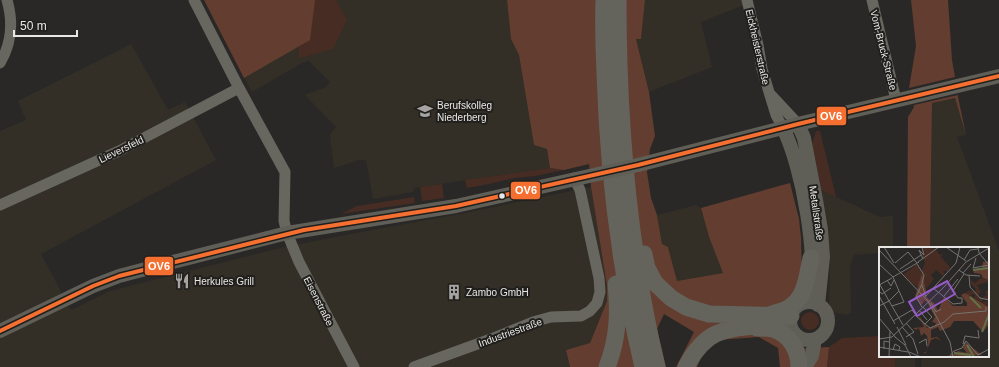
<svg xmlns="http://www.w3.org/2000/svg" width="999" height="367" font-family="Arial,sans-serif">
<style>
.built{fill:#332f27}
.green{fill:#462c23}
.forest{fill:#633d2f}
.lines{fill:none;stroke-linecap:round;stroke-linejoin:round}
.minor{stroke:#676760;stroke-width:11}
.major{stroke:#5f5e57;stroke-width:14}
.highway{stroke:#64645d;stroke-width:17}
.major-bridge{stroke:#5f5e57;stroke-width:14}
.bus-1-casing{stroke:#201f1c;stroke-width:7}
.bus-1{stroke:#f46f30;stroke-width:4}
.bus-dot{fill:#e8e7e5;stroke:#201f1c;stroke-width:1.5}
.labels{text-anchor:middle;stroke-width:4;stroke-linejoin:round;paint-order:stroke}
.street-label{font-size:10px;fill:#e8e7e5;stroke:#201f1c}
.poi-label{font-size:10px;fill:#e8e7e5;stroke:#201f1c;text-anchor:start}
.inset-river{fill:none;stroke:#617149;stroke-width:2}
.inset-road{fill:none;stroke:#757472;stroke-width:1}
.view{fill:#965bc8;fill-opacity:0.15;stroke:#965bc8;stroke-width:2}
.inset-edge{fill:none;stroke:#e8e7e5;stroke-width:2}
.line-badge{stroke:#201f1c;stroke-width:1.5}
.badge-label{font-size:11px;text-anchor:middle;font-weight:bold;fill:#fff}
</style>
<rect width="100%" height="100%" fill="#292826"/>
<!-- built -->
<path class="built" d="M228 0H507L511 39 519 55 534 145 547 149 550 168 420 187 414 188 413 192 373 199 366 160H359L334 168 330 135 336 127 305 95 326 87 330 82 309 61 302 63 252 92 211 14Z
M645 0H743L744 5 701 22 712 67 649 92 636 39H641Z
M131 44 168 110 185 102 216 160 41 254 71 310 110 291 284 247 377 229 460 214 591 187 607 286V301L590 343 566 350 570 367H0V131L26 120 18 101Z
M955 98 966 135 957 137 999 251V367H921L922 356H988V248H930L932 103Z
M821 190 880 217 893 216V248H880V253L854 255 850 265 851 313 846 315 829 311 830 253Z
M696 205 701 208 709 237 723 273 677 281 668 247 662 244 657 215Z
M896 356H915V367H895Z"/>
<!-- green -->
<path class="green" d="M272 0H336L347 20 333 49 299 58V46Z
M816 131H820L836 197 821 190 812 144Z
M550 168 564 170 535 176 514 178 489 184 467 188 465 180Z
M442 184 444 198 422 201 420 187Z
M414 197 415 203 341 214 357 206Z
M801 321a9 9 0 1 1 18 0a9 9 0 1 1-18 0Z
M880 336V356H896L895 367H827L829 347 842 338Z"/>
<!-- forest -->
<path class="forest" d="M204 0H315L310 40 244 78Z
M507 0H645L641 39H636L649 92 655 136 650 149 647 172 651 198 657 215 662 244 668 247 677 281 723 273 709 237 701 208 790 183 799 219 801 238 802 280 794 294 782 305V338L790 349 829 347 827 367H780L778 348 759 337 717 340 701 357 697 367H676L694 332 664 314 657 329 666 367H570L566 350 590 343 607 301V286L591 187 589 164 564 170 550 168 547 149 534 145 519 55 511 39Z
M911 0H948L952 60 955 77 909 88 916 46Z
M958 95V97L966 135 955 98 932 103 930 248H907L908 117 914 107V105Z"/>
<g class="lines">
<!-- minor -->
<path class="minor" d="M194 0 239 88 285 172 284 221 287 233 299 262 354 367
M747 0 758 45 762 69 776 115 783 128
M872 0 896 100
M0 63C12 43 13 21 7 0
M771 95 798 124
M0 205 119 151 239 88
M414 367 491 339 533 322 551 317 581 316 590 311 597 303 600 292 599 278 580 190 574 178"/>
<!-- major -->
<path class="major" d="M798 124 804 138 816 200 821 230 823 257 818 305
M783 128C802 166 820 261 808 302
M638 165 798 124 999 76
M790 321a19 19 0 1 1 38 0a19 19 0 1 1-38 0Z
M0 331 93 286 119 276 161 265 287 233 456 206 598 174
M805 367 812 356 815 339"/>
<!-- highway -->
<path class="highway" d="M604 0C603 24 604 49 605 73 608 172 620 270 643 367
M618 0C618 123 628 247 657 367
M644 254 647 268 655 283 671 298 686 307 709 314 791 316
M772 314C778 312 785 311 790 307 806 297 807 275 811 258
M757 328C762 328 768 328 773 329 790 334 799 351 799 367
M607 367C618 339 619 313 616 284
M686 367C707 326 728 329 769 325"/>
<!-- major-bridge -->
<path class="major-bridge" d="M598 174 638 165"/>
<!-- bus-1 casing -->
<g class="bus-1-casing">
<path id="bus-1" d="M0 331 93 286 119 276 304 230 456 206 638 165 798 124 999 76"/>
</g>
<!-- bus-1 -->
<use href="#bus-1" class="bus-1"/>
</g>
<!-- icons -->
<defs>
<g id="school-bare" transform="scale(1.2)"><path d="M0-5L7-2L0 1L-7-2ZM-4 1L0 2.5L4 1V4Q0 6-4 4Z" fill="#a5a4a2" stroke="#201f1c" stroke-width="2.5" paint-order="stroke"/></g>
<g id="restaurant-bare" transform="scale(1.2)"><path d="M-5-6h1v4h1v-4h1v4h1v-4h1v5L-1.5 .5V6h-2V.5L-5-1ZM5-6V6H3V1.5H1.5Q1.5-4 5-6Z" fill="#a5a4a2" stroke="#201f1c" stroke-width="2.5" paint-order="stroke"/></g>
<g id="building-bare" transform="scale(1.2)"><path d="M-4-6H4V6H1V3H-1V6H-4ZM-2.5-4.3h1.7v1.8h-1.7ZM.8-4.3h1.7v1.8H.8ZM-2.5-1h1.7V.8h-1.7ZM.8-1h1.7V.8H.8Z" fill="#a5a4a2" stroke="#201f1c" stroke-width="2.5" paint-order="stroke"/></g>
</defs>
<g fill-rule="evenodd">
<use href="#school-bare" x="425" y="111"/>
<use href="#restaurant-bare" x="182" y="281"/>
<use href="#building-bare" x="454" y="292"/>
</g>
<!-- markers -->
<circle class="bus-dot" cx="502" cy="196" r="3.5"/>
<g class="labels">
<!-- street labels -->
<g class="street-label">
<text transform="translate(758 47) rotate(77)" y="4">Eickheisterstraße</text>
<text transform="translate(884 50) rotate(76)" y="4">Vom-Bruck-Straße</text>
<text transform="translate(121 149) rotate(-26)" y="4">Lieversfeld</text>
<text transform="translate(817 213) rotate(82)" y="4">Metallstraße</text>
<text transform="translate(319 301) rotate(63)" y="4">Eisenstraße</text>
<text transform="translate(510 332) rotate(-20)" y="4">Industriestraße</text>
</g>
<!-- poi labels -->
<g class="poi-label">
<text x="437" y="109">Berufskolleg<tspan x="437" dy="12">Niederberg</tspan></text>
<text x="194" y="285">Herkules Grill</text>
<text x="466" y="296">Zambo GmbH</text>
</g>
</g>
<!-- overview -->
<g transform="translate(879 247)">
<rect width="110" height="110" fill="#292826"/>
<path d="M44 0 56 2 61 8 64 6 62 10 71 20 69 24H64L66 27 64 29 57 23 52 28 55 32 48 41 43 36V23L46 16 43 7H46ZM38 17 44 29 39 41 24 28ZM102 31 110 33V37L109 35 98 38 102 45 99 49 103 51 108 48 106 45 110 42V53L104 52 103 55 108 54 110 59 94 50 97 47 90 49 87 46 90 43 96 45 97 42 92 37V33L96 36Z" fill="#462c23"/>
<path d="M110 14V33L104 31 102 27 95 26 94 22 103 21 104 15ZM43 26 47 43 46 49 56 57 59 64 65 50 74 59H88V56L82 48 86 46 110 60V77L104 85 94 74H75L71 80 61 84 59 80 52 83V91L58 90 62 94 57 91 52 93 45 110 47 106H44L48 104 49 96 48 89 45 86 42 89 40 81 37 83 34 81 45 80 38 65 48 81 56 79 57 76 53 75 56 70 48 55 43 53 45 55 42 58 36 50ZM86 95 103 108 70 110 79 104 88 106 84 101Z" fill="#633d2f"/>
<path class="inset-river" d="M94 23 110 21M91 50 102 61M103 85 110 67M88 98 95 110M75 106 92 108"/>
<path class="inset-road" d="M5 0 15 16M43 0 45 8 40 3 44 12M67 0 87 14M99 0 100 6 110 18M0 3 49 54 71 95 74 110M97 11 94 21 110 18M85 13 91 3 99 2M39 15 60 0M16 16 29 5 38 16M0 17 14 30 20 44 10 54 24 78M38 17 45 28 43 37M21 22 42 8M80 23 87 28 101 29M84 26 92 17M90 28 91 40 101 51 110 53M14 30 40 15M8 33 12 39 15 33M0 36 10 54 0 59M43 37 37 50 43 60M0 38 13 31M43 38 47 50M54 41 74 57 83 56V51M0 44 3 47 12 41M0 49 16 77M47 49 77 16 81 0M65 49 79 32M83 51H79L74 44 85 27M52 56 57 65 62 62M13 59 25 55 20 44M44 60 53 70 46 77M40 63 48 73M36 68 46 77M0 71 17 91M14 74 33 63 36 67M46 77 51 81 65 75 74 67 107 64V60M18 80 27 98M23 80 34 92 39 107M16 90 26 98M27 90 35 85 27 76M0 92 13 90 65 40 87 15 110 1M40 96 47 92 48 99M84 97 86 89 100 91 99 83M26 98 32 110M0 100 29 105M5 102V94L10 95M14 103 16 97 21 100 20 103M30 105 42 110M10 110 11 84M70 110 75 104 83 101 87 94 99 108 110 102"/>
<path class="view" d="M68 34 76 47 38 69 30 55Z"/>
<rect width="110" height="110" class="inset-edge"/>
</g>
<g class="line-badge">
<rect x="816" y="106" width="31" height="20" rx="4" fill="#f46f30"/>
<rect x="510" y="181" width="31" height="19" rx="4" fill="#f46f30"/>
<rect x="144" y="256" width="30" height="20" rx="4" fill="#f46f30"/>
</g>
<g class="badge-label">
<text x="831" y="120">OV6</text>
<text x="526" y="194">OV6</text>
<text x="159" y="270">OV6</text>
</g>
<!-- scale -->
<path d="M14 30v6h63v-6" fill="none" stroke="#e8e7e5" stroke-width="2"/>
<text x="20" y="30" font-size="12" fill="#e8e7e5" stroke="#201f1c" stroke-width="3" paint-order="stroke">50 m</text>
</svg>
